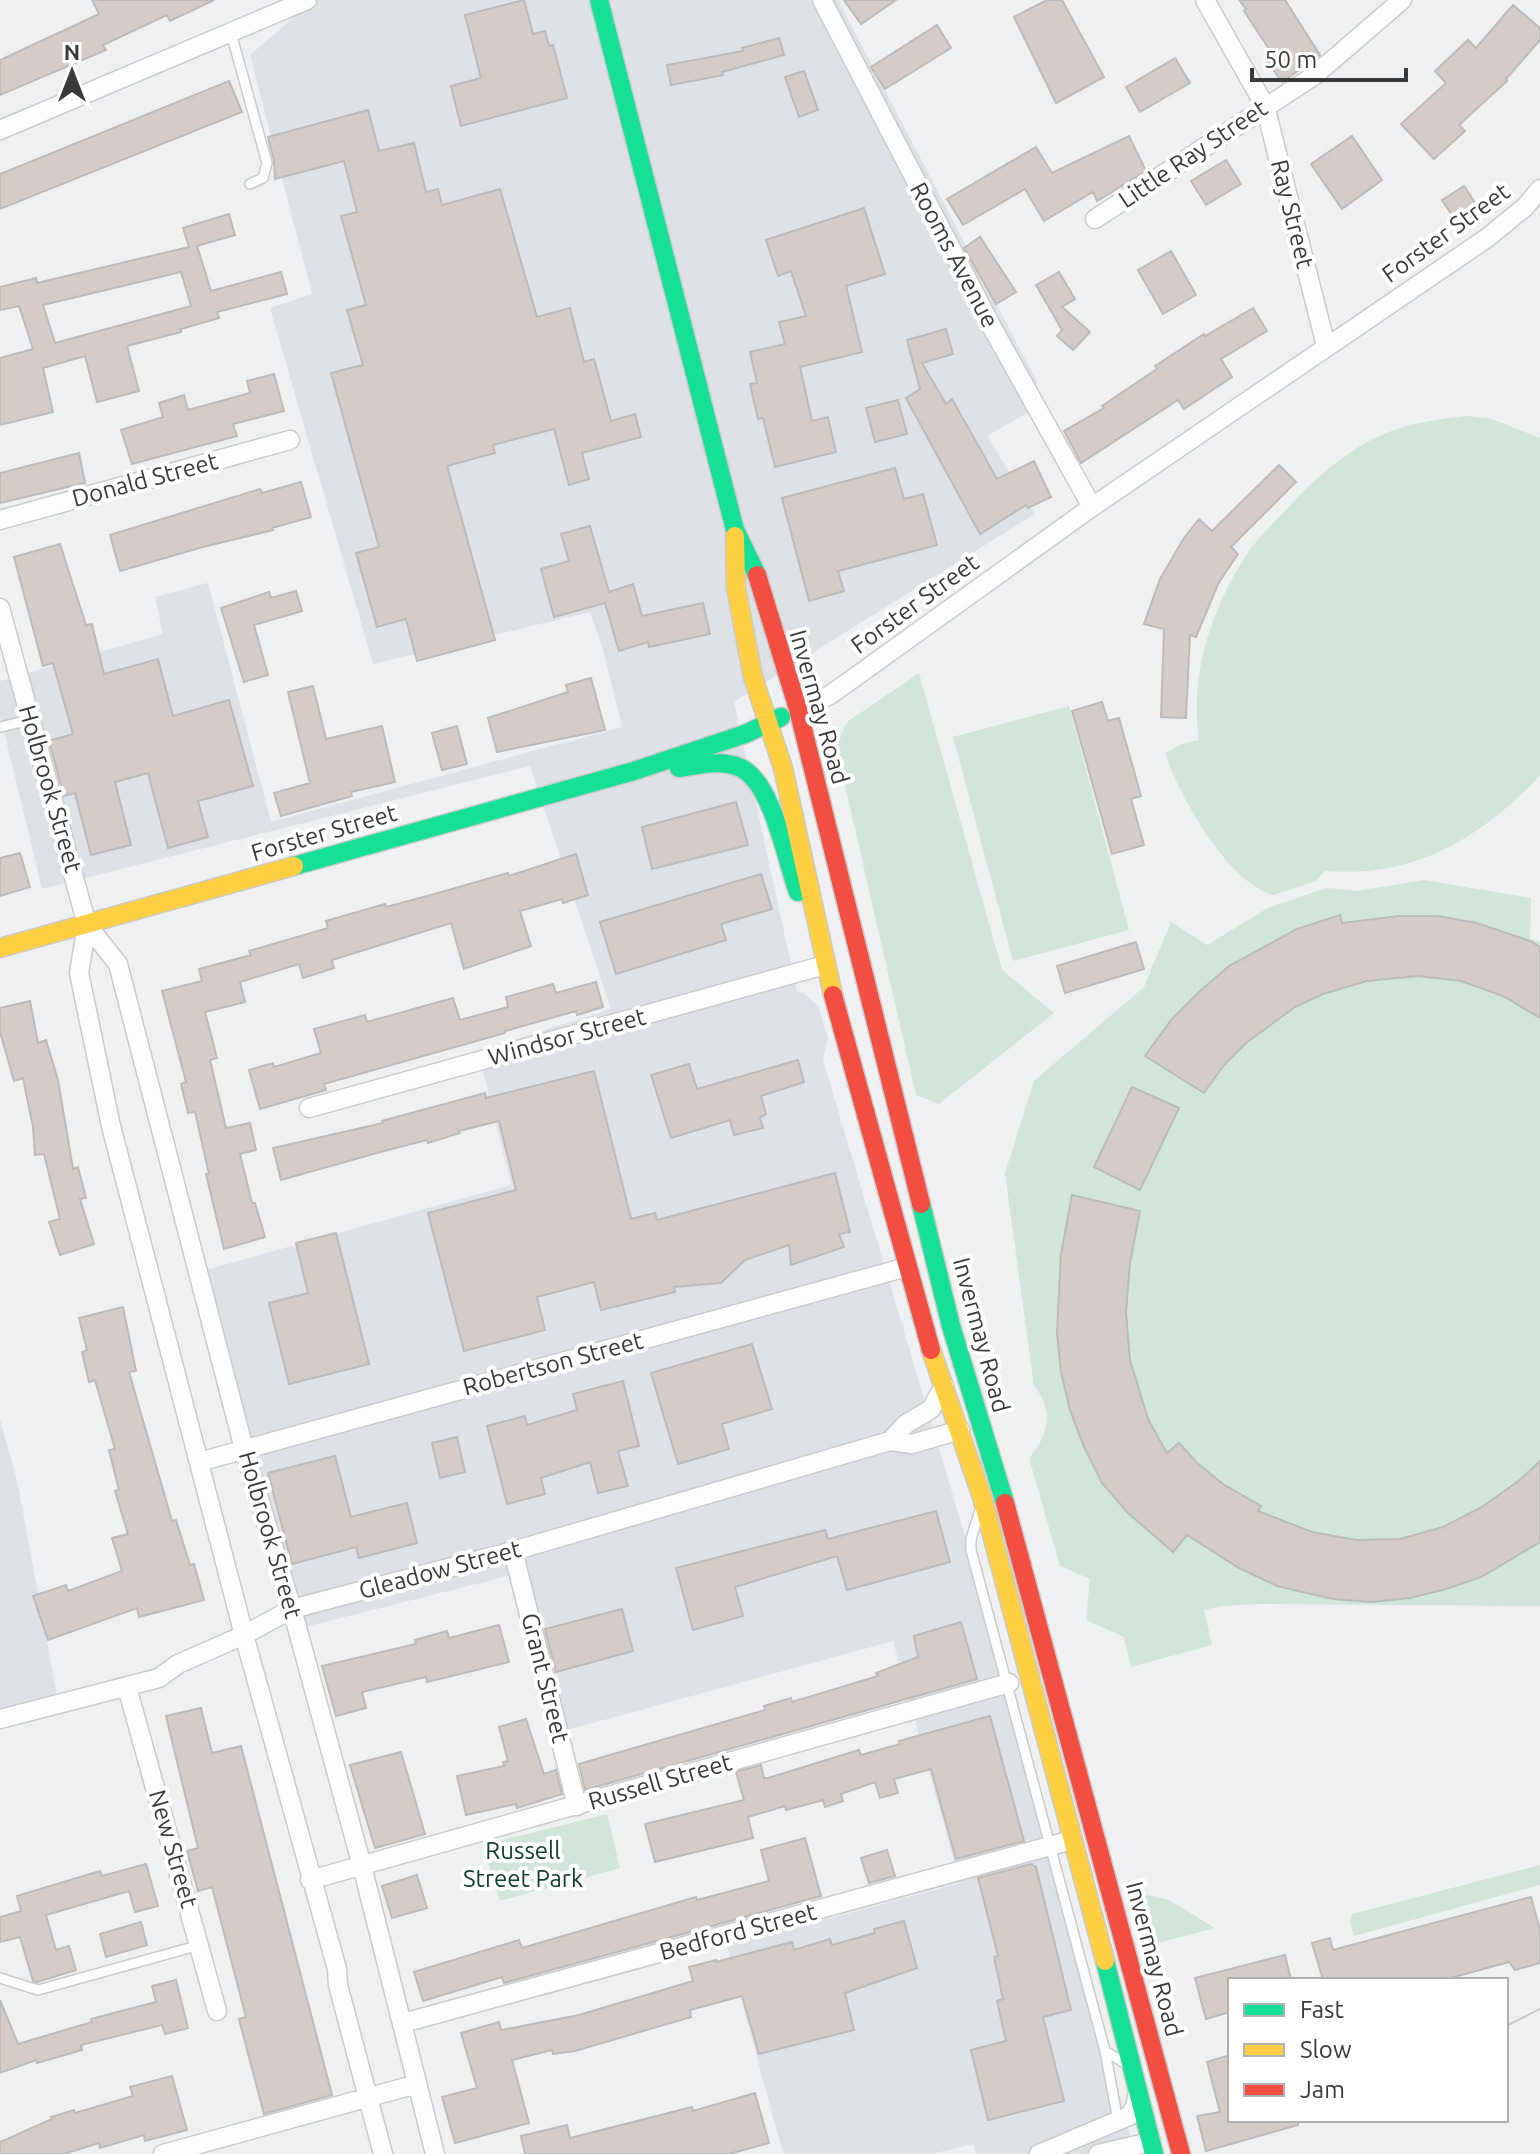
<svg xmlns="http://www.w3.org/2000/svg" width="1540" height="2154" font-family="Ubuntu,sans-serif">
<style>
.built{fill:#dee1e6}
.green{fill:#d1e5da}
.building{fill:#d3ccc9;stroke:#bbb;stroke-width:2;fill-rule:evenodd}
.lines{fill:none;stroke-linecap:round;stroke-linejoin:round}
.lane-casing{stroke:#cacbcb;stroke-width:12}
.street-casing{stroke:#cacbcb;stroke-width:21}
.fast-casing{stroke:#cacbcb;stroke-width:21}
.slow-casing{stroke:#cacbcb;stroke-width:21}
.jam-casing{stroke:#cacbcb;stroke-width:21}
.lane{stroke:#fdfdfd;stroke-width:9}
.street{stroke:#fdfdfd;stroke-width:18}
.fast{stroke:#16e098;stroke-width:18}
.slow{stroke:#ffcf43;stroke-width:18}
.jam{stroke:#f24e42;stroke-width:18}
.tram{stroke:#c8c8c8;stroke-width:2}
.labels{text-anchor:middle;stroke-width:8;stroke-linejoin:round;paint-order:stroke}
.street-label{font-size:24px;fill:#3a3a3b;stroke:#fff}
.park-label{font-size:24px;fill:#12412c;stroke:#fff}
</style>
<rect width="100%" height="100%" fill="#eff0f1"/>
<!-- built -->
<path class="built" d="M314 0H838L1037 382 1029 412 987 436 1035 514 734 702 797 992 804 993 818 1006 828 1038 823 1060 1009 1683 1135 2154H976L973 2144 932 2154H783L727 1946 960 1883 893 1641 560 1732 524 1572 301 1628 206 1270 511 1185 478 1051 611 1009 530 766 42 889 0 715V681L163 634 155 597 208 583 271 822 622 727 602 647 590 612 373 664 270 308 312 294 250 55Z
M0 1419 17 1480 58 1700 0 1717Z"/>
<!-- green -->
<path class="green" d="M1466 416 1492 419 1540 438V776C1478 839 1417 878 1325 871L1316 881 1274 895C1229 885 1178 794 1165 753L1184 743 1199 740C1189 676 1212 607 1247 554 1257 538 1274 523 1287 509 1317 476 1352 445 1394 430 1417 422 1443 419 1466 416Z
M919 673 1002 970 1054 1013 939 1104 916 1095 836 746 847 722Z
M1069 706 1129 930 1013 961 953 737Z
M1424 880 1531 898 1530 939 1540 942V1606L1259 1604 1221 1606 1204 1610 1212 1645 1131 1667 1124 1637 1086 1620 1090 1579 1060 1566 1029 1458C1049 1436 1054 1409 1034 1386L1005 1173 1034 1081 1144 987 1171 922 1207 945 1268 908 1326 888 1357 891Z
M607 1814 620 1868 500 1901 483 1845Z
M1540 1865V1885L1354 1936 1350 1923 1352 1914Z
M1147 1895 1169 1900 1215 1928 1154 1944 1141 1896Z"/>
<!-- building -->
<path class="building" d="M92 0H214L170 21 167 15 103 45 106 50 0 95V60L99 14Z
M524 0 533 34 545 31 549 46 553 45 567 98 461 126 451 86 481 78 465 15Z
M844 0H896L861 24Z
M1047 0H1062L1104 77 1056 103 1014 17Z
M1239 0H1285L1320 55 1282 82 1266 60 1273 55 1244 11 1246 9Z
M1513 5 1540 28V40L1506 79 1507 81 1459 125 1465 131 1434 159 1401 124 1446 83 1435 71 1468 40 1476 48Z
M937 25 951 48 885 89 871 67Z
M779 38 784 55 722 72 723 75 671 85 667 65 743 51 742 48Z
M1175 58 1190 83 1140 112 1126 87Z
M804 71 818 110 799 117 785 77Z
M229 81 242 112 0 209V174Z
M368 110 379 151 414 143 426 192 438 189 442 205 500 189 537 317 570 308 584 362 594 359 611 421 635 414 641 437 582 453 589 479 569 485 554 429 493 445 495 453 447 466 495 640 417 661 406 619 377 627 356 553 379 547 331 373 363 365 347 310 366 305 341 216 357 212 344 161 275 179 274 161 268 137Z
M1129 136 1146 171 1097 201 1093 192 1044 221 1025 189 963 225 947 199 1036 147 1052 173Z
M1352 136 1382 180 1342 209 1311 164Z
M1226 160 1241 184 1206 205 1191 181Z
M1464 186 1481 212 1459 226 1442 200Z
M864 208 885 274 846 286 862 352 800 367 812 421 828 417 836 452 775 467 763 418 758 419 750 384 757 383 750 352 785 344 779 322 806 316 791 271 778 276 766 240Z
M229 214 235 235 197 246 211 291 281 272 287 294 217 312 219 318 181 329V332L127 346 139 391 97 402 85 356 43 368 53 412 0 425V358L33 349 19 306 0 310V287L36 278 37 283 189 247 183 228ZM181 272 191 306 55 343 43 305Z
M980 237 1016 292 996 304 964 248Z
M1171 251 1196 295 1163 314 1138 270Z
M1059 272 1075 299 1062 307 1090 332 1073 350 1057 336 1062 330 1036 285Z
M1253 308 1267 331 1221 359 1232 377 1184 409 1178 400 1081 463 1064 431 1104 408 1102 406 1157 369 1155 366 1204 334 1205 336Z
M946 329 953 354 922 363 946 404 952 399 997 479 1034 461 1051 497 1028 508 1026 505 980 534 906 398 920 389 907 340Z
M274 374 284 411 233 424 237 436 132 464 121 430 163 417 159 403 184 395 188 410 250 393 247 381Z
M898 400 907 434 875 442 866 408Z
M79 453 85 483 0 503V473Z
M1279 465 1296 482 1231 547 1238 554 1218 584 1196 637 1190 635 1186 718 1161 717 1164 629 1144 624 1160 579 1184 538 1199 519 1212 531Z
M895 468 904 499 923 494 937 545 838 571 844 591 809 601 782 498Z
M301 482 311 517 272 528 273 530 203 547 120 571 110 535 260 489 262 493Z
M590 526 609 592 633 584 642 616 703 603 710 634 649 647 648 642 619 651 605 603 554 617 541 569 569 561 561 534Z
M60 544 86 625 92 624 104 674 158 659 173 716 229 700 253 786 198 801 208 837 168 848 148 773 115 782 131 845 91 855 75 793 64 796 49 741 73 734 53 663 43 666 14 557Z
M296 591 302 611 254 625 268 675 244 682 221 608 269 592 271 598Z
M591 678 605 730 497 752 488 718 568 692 566 685Z
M313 686 326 739 382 726 395 782 351 792 352 796 281 816 274 793 310 783 288 692Z
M1102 702 1108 721 1119 718 1141 796 1131 799 1144 845 1112 854 1072 711Z
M457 726 467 764 442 770 432 733Z
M736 802 748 845 652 869 642 827Z
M20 853 30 887 0 896V858Z
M576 854 588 895 563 903 562 899 520 911 531 946 464 969 451 923 332 960 334 968 303 978 299 964 240 982 245 1002 205 1012 217 1058 210 1060 226 1128 250 1123 256 1150 240 1154 252 1203H255L265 1237 224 1249 206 1174H209L195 1112 188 1113 181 1084 186 1082 162 991 202 981 199 969 251 955 249 951 328 928 326 921 385 904 386 907 431 895 508 873 509 876Z
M761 874 772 909 721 924 726 940 616 974 600 922Z
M1340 915 1342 923 1399 916H1438L1477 923 1530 941 1540 947V1018L1503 996 1461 981 1418 976 1367 981 1323 994 1295 1007 1246 1043 1224 1065 1204 1093 1145 1056 1172 1019 1199 992 1229 966 1297 929Z
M1136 942 1144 969 1065 993 1057 966Z
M596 982 603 1007 577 1015 576 1011 505 1031V1033L324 1084 326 1090 260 1109 249 1070 273 1063 274 1067 321 1053 314 1029 365 1015 367 1022 453 998 460 1020 508 1007 506 997 553 984 556 993Z
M30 1001 38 1043 46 1040 58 1080 73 1169 78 1167 86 1198 80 1199 94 1244 60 1255 49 1222 60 1219 44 1154 35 1155 33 1127 23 1078 14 1081 0 1032V1008Z
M798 1060 804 1082 761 1096 766 1114 760 1118 763 1128 734 1135 730 1120 671 1138 651 1075 689 1064 697 1089Z
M594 1071 631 1219 655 1213 657 1220 835 1173 850 1232 839 1234 844 1247 791 1265 789 1245 745 1260 721 1283 674 1287 675 1292 601 1310 594 1282 537 1297 545 1330 464 1351 428 1213 516 1190 499 1121 459 1131 460 1133 428 1143 427 1140 384 1151 281 1180 273 1148 383 1123 382 1121 485 1093 486 1098Z
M1132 1087 1179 1108 1140 1190 1094 1167Z
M1072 1195 1140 1211 1130 1263 1126 1312 1130 1360 1148 1419 1167 1453 1179 1443 1197 1463 1223 1484 1261 1506 1258 1511 1312 1532 1356 1540 1400 1539 1443 1527 1482 1507 1521 1479 1540 1461V1542L1481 1577 1446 1589 1410 1598 1372 1602 1333 1599 1277 1586 1239 1568 1187 1535 1173 1552 1128 1513 1102 1483 1084 1447 1070 1410 1061 1372 1057 1333 1061 1254Z
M336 1233 369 1364 289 1384 269 1303 308 1293 296 1243Z
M123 1307 136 1371 129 1372 172 1521 176 1520 190 1565 194 1564 204 1600 139 1617 137 1608 48 1640 33 1596 66 1585 68 1591 122 1571 112 1538 128 1534 115 1491 119 1490 109 1450 115 1449 95 1380 89 1382 82 1352 87 1350 79 1318Z
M752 1344 772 1409 722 1424 729 1449 678 1464 651 1373Z
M623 1381 639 1446 618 1451 628 1486 598 1493 590 1462 541 1478 545 1494 507 1504 487 1426 525 1416 527 1425 577 1410 573 1394Z
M457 1437 465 1472 440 1478 432 1443Z
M335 1456 351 1517 407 1503 417 1543 359 1558 356 1547 292 1564 268 1473Z
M936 1511 950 1562 847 1590 837 1556 735 1587 743 1616 693 1630 676 1568 825 1530 828 1539Z
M622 1609 633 1651 556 1672 545 1629Z
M961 1622 977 1679 585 1790 579 1764 765 1710 764 1706 791 1698 792 1702 878 1676 876 1673 918 1657 914 1636Z
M499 1625 509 1662 427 1682 426 1677 362 1692 366 1708 336 1716 322 1666 416 1644 415 1640 447 1631 449 1638Z
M201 1708 212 1753 241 1746 332 2095 264 2114 239 2019 246 2017 212 1887 198 1891 187 1851 198 1848 166 1716Z
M990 1716 1024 1841 956 1859 931 1769 894 1779 898 1793 880 1798 875 1782 841 1794 843 1801 825 1807 823 1800 786 1810 785 1806 748 1817 753 1838 655 1862 645 1824 744 1800 736 1772 761 1765 764 1778H768L859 1750 861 1755 900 1744 899 1741Z
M526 1719 544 1774 556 1770 562 1794 517 1808 516 1804 466 1815 457 1776 504 1766 503 1762 508 1761 499 1727Z
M401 1752 425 1834 375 1848 350 1765Z
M805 1838 821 1896 504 1983 502 1977 423 2001 414 1972 519 1940 522 1948 696 1897 697 1900 769 1881 761 1850Z
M887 1850 895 1876 869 1883 861 1858Z
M146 1864 158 1906 135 1912 129 1891 46 1915 56 1950 69 1946 76 1970 37 1982 33 1981 20 1937 0 1942V1917L21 1911 17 1896 100 1871 102 1876Z
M1031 1864 1036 1867 1071 2010 1043 2017 1064 2101 988 2120 971 2050 1006 2041 997 2001 1003 1999 994 1957 998 1956 978 1878Z
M417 1875 427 1908 392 1918 382 1886Z
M1531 1897 1540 1930V1963L1515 1970 1509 1962 1443 1980H1323L1312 1943 1330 1938 1333 1950Z
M904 1921 917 1968 845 1993 854 2030 759 2054 742 1996 690 2010 691 2017 575 2051 553 2054 552 2050 512 2060 529 2123 455 2143 442 2097 477 2088 461 2033 499 2022 501 2030 579 2015 693 1981 689 1967 716 1960V1962L792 1942 794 1950 830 1939 832 1945 875 1933 874 1929Z
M141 1922 147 1945 106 1957 100 1934Z
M1285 1955 1291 1980H1230V2012L1206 2019 1195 1978Z
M176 1980 188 2028 165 2034 162 2025 81 2045 82 2050 37 2063 36 2060 0 2073V2000L18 2044 92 2022 91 2019 156 2002 152 1986Z
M1230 2055V2120H1298V2125L1206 2151 1197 2116 1220 2112 1207 2062Z
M172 2076 187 2130 145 2141 144 2135 100 2148 99 2143 64 2154H0V2142L52 2119 51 2117 74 2110 75 2113 133 2096 130 2087Z
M755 2093 769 2143 729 2154H525L521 2136 567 2125 570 2138 692 2107 693 2111Z"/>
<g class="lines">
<!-- lane casing -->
<g class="lane-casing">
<path id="lane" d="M231 33 267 163 263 178 250 184
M0 727 30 720
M979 1513 971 1539V1550L1105 2051 1129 2066
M0 1978 38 1990 200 1945
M1105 2051 1118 2121"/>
</g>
<!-- street casing -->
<g class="street-casing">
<path id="street" d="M822 0 994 331 1092 507
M1205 0 1265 106 1326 346
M0 130 307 0
M1095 219 1315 75 1402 0
M0 520 290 440
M0 608 87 925 118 964 244 1449 292 1609 362 1866 435 2154
M798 709 830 695 1092 507 1487 238 1525 207 1540 189
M87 925 79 973 111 1126 244 1635 337 1969 338 1985 383 2154
M309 1108 825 965
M890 1441 906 1424 931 1409 944 1386
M199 1462 907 1267
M513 1551 577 1806
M127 1687 217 2011
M0 1719 159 1678 178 1664 244 1635 292 1609 513 1551 890 1441 912 1444 960 1430
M310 1880 1009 1683
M403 2023 1072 1840
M163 2154 417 2084
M1039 2154 1129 2116 1135 2107 1138 2092
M1098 2154 1150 2142"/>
</g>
<!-- fast casing -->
<g class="fast-casing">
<path id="fast" d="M599 0 735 530 757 575
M679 768C698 765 723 759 741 768 773 784 786 860 798 892
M294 866 634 771 745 734 781 717
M921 1204 951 1326 1005 1503
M1105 1961 1154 2154"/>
</g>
<!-- slow casing -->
<g class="slow-casing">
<path id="slow" d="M735 536 736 588 753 677 783 768 833 995
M0 948 294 866
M931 1350 982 1497 1105 1961"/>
</g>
<!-- jam casing -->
<g class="jam-casing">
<path id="jam" d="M757 575 798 709 921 1204
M833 995 931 1350
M1005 1503 1181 2154"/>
</g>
<!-- lane -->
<use href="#lane" class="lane"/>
<!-- street -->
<use href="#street" class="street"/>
<!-- fast -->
<use href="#fast" class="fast"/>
<!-- slow -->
<use href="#slow" class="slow"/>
<!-- jam -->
<use href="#jam" class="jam"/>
<!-- tram -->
<path class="tram" d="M1506 2026 1540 2009"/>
</g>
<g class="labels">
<!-- street labels -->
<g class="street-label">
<text transform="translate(1193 154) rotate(-34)" y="8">Little Ray Street</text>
<text transform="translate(1292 214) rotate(76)" y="8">Ray Street</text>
<text transform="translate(1446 233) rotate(-36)" y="8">Forster Street</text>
<text transform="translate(954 255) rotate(62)" y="8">Rooms Avenue</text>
<text transform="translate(145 480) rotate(-15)" y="8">Donald Street</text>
<text transform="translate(915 604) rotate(-36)" y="8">Forster Street</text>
<text transform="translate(819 707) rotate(74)" y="8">Invermay Road</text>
<text transform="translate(50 789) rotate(74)" y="8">Holbrook Street</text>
<text transform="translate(324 833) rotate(-16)" y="8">Forster Street</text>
<text transform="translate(567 1037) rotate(-15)" y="8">Windsor Street</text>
<text transform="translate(981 1335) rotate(75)" y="8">Invermay Road</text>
<text transform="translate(553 1364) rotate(-15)" y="8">Robertson Street</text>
<text transform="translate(270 1535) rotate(74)" y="8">Holbrook Street</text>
<text transform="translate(440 1570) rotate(-15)" y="8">Gleadow Street</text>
<text transform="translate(545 1678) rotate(76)" y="8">Grant Street</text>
<text transform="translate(660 1782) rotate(-16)" y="8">Russell Street</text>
<text transform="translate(173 1849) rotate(74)" y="8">New Street</text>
<text transform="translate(738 1932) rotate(-15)" y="8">Bedford Street</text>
<text transform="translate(1154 1959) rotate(75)" y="8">Invermay Road</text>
</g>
<!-- park labels -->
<g class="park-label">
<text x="523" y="1859">Russell<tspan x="523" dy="28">Street Park</tspan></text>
</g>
</g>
<!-- legend -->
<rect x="1228" y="1978" width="280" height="144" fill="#ffffff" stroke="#b0b0b1" stroke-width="2"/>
<rect x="1244" y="2004" width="40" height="12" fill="#16e098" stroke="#b0b0b1" stroke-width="2"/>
<text x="1300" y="2018" font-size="24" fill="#3a3a3b">Fast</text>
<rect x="1244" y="2044" width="40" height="12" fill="#ffcf43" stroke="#b0b0b1" stroke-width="2"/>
<text x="1300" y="2058" font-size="24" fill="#3a3a3b">Slow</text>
<rect x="1244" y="2084" width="40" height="12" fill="#f24e42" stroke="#b0b0b1" stroke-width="2"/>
<text x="1300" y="2098" font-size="24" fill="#3a3a3b">Jam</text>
<!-- north arrow -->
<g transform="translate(72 72)" stroke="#ffffff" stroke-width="6" paint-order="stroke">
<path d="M0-6L14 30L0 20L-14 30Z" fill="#3a3a3b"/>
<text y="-12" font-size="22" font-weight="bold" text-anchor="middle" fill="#3a3a3b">N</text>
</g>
<!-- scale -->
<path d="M1252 68v12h154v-12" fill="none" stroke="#3a3a3b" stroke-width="4"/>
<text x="1264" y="68" font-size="24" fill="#3a3a3b" stroke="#ffffff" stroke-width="6" paint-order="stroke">50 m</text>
</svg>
